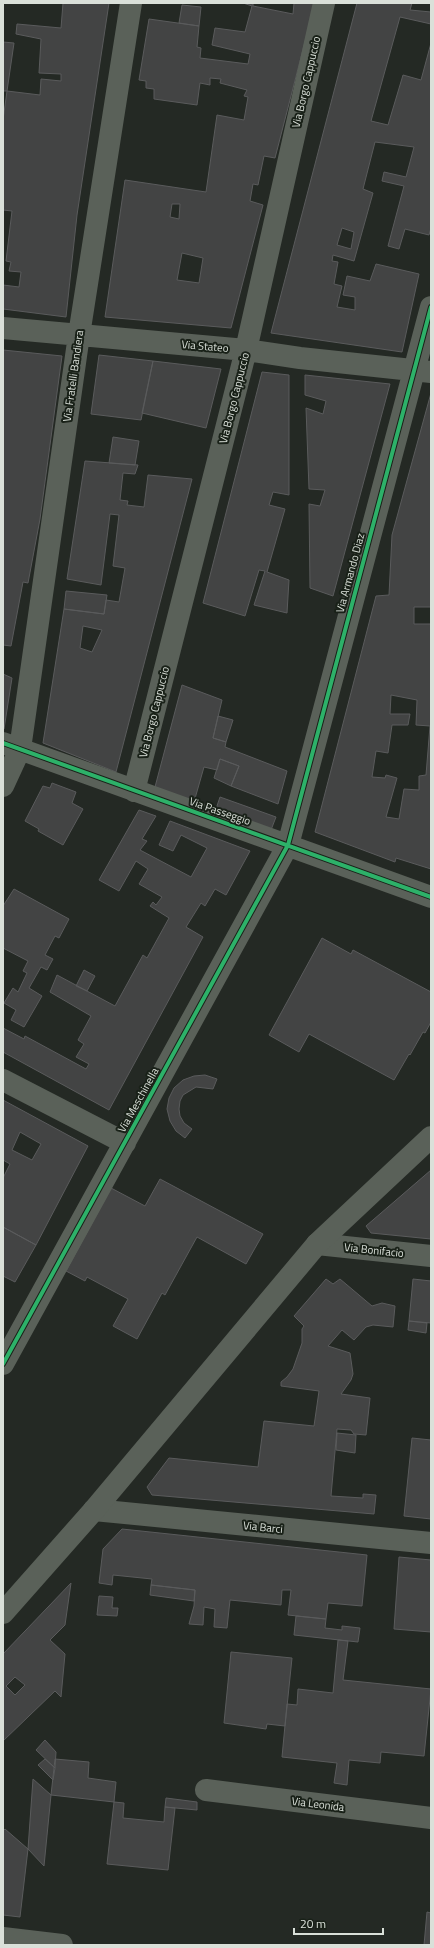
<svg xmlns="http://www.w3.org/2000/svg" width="434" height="1948" font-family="'Titillium Web',sans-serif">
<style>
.building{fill:#434444;stroke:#5a5b5c;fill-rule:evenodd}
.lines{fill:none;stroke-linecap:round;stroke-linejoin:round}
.minor{stroke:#5a6159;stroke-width:22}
.tertiary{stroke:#5a6159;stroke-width:22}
.cycleway-casing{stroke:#192118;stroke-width:6}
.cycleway{stroke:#2db169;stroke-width:4}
.labels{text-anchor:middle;stroke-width:4;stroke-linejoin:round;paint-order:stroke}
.street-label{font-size:11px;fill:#dae0d9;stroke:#192118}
</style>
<rect width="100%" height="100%" fill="#242924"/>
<!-- building -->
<path class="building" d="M63 3H109L77 215 66 317 3 309V285L19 287 21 272 9 271 11 262 6 261 12 211 3 210V120L7 91 40 95 41 79 61 81V74L39 73 41 39 16 34 17 24 61 28Z
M243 3H253V6L293 14 294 3H315L275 158 264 156 258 185 253 184 250 201 263 205 231 328 105 317 125 180 206 192 217 115 244 120 248 97 244 96 247 90 220 83 221 79 210 78V85L200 83 197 105 154 99V89L146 88V81L139 80 149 19 199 26 197 47 201 48 200 58 248 64 250 54 212 45 215 28 245 32 252 6ZM172 204H180L179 219 170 217ZM182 253 203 258 199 283 177 280Z
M357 3H412L410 10 431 12V24L400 17 371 121 388 125 403 75 421 80 431 43V228L429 235 405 229 399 249 388 246 404 186 382 181 384 172 406 177 414 147 375 142 363 189 373 193 354 261 333 255 332 261 338 262 334 284 342 286 337 307 355 310V297L343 295 347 276 370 281 376 264 419 274 402 352 271 333ZM342 228 354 232 351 249 337 245Z
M182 5 201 7 199 26 179 23Z
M3 42 14 43 7 91H3Z
M3 350 62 356 40 519 28 583 23 582 11 646 3 645Z
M99 355 153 361 141 420 91 414Z
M153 361 221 369 206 428 142 413Z
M262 372 289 375V495L273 492 269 505 285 509 267 572 289 580 287 613 254 605 265 571 259 570 245 616 203 603Z
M305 375 390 384 333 596 310 588 309 504 320 506 325 490 309 489 306 408 323 414 326 401 305 395Z
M431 393V607H414V624H431V869L396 858 395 862 315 832 376 596 389 595 392 535ZM391 695 417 700 416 725 430 726 426 775 419 776V790L404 789 399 819 386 817 397 778 386 775 385 778 372 777 376 751 388 753 392 725H408L410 714H390Z
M113 437 139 441 135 465 109 463Z
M85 461 138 465 135 474 123 473 120 500 128 501 127 505 144 507 148 475 192 479 116 772 43 743 64 609 104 614 106 600 119 602 125 568 113 566 119 515 110 514 101 585 67 579ZM83 626 102 630 92 652 80 648Z
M66 591 107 595 104 614 64 609Z
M3 674 12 678 4 729H3Z
M182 685 222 700 213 738 226 742 225 747 287 771 278 804 231 786 239 766 220 759 217 770 204 767 194 802 155 787Z
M218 716 233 720 226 742 213 738Z
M220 759 239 766 231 786 214 778Z
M52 783 76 792 72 803 83 809 63 845 38 831 39 829 25 821 43 786 50 788Z
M220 797 276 817 271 830 216 809Z
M139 810 156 816 142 839 147 841 140 850 191 877 207 848 181 835 173 851 159 845 170 821 250 851 226 895 215 889 205 906 201 903 186 927 203 937 109 1110 3 1052V1028L24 1039 25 1036 86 1069 89 1064 76 1057 84 1044 78 1040 91 1016 50 992 57 975 115 1006 143 955 147 958 169 918 150 906 153 902 156 905 162 897 139 884 148 869 136 861 119 891 99 880Z
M14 889 69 919 59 938 55 936 45 955 53 959 47 970 41 967 29 988 42 996 24 1027 11 1020 16 1010 4 1003 13 988 18 992 27 973 23 971 28 961 3 948V906Z
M322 938 351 954 353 950 431 992V1022L425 1033 423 1032 410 1055 409 1054 394 1080 309 1034 299 1052 269 1035Z
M84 970 95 976 87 991 76 986Z
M205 1075 217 1079 213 1089 196 1087 183 1095 180 1101 179 1109 180 1116 184 1123 192 1129 185 1138 176 1131 170 1121 167 1109 169 1098 174 1088 183 1080 194 1076Z
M3 1100 88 1146 36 1245 3 1227V1178L10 1164 3 1160ZM20 1132 41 1144 32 1160 12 1150Z
M431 1170V1239L371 1233 366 1226Z
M160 1179 263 1234 246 1264 197 1237 165 1295 162 1293 137 1339 113 1326 128 1299 87 1277 85 1281 66 1271 111 1188 145 1206Z
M3 1227 36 1245 15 1282 3 1276Z
M326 1279 333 1284 340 1279 372 1306 382 1303 395 1306 393 1327 373 1325 366 1327 354 1340 342 1330 328 1346 350 1353 353 1374 351 1380 341 1394 370 1398 366 1435 354 1434 351 1430 337 1429 331 1496 363 1498V1494L376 1495 374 1514 152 1495 147 1487 169 1458 258 1467 264 1421 314 1426 319 1391 281 1386V1382L287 1377 293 1369 302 1343V1329L304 1326 294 1316Z
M413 1279 431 1281V1323L409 1321Z
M409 1321 427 1323 426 1333 408 1330Z
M337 1433 356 1435 355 1453 336 1450Z
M412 1438 431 1440V1519L404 1516Z
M122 1529 367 1555 362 1606 328 1603 326 1619 288 1615 291 1590H282L281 1605 230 1600 227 1628 214 1627 215 1609 204 1607 203 1625 189 1624 194 1606 195 1590 151 1585 152 1579 113 1575 112 1585 99 1583 103 1549Z
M399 1557 431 1560V1632L394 1629Z
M71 1583 65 1625 50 1640 65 1654 61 1697 55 1691 3 1741V1654ZM15 1677 25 1685 15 1695 6 1686Z
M151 1585 195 1590 194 1601 150 1595Z
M99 1596 113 1597 112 1608H118L117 1616 97 1615Z
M296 1616 326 1619 325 1628 342 1630V1626L360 1628 358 1642 294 1635Z
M338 1640 348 1641 343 1680 431 1689 424 1756 381 1752 380 1763 349 1760 347 1785 334 1783 337 1763 282 1757 287 1704 297 1705 298 1689 333 1693Z
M231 1652 292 1658 285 1726 267 1724 266 1729 224 1723Z
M45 1740 56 1752 55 1768 36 1750Z
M45 1759 55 1768 53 1780 38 1765Z
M55 1759 89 1762 88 1778 116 1782 114 1802 51 1795Z
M33 1779 51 1795 44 1866 28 1849Z
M166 1798 197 1802V1810L165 1807Z
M114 1802 124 1803 123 1818 164 1822 165 1807 175 1808 168 1870 107 1864Z
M5 1829 28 1849 20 1917 3 1915V1831Z
M427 1912 431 1913V1945H424Z"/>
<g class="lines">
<!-- minor -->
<path class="minor" d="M3 328 246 350 300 358 431 372
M3 743 431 897
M3 786 20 749 79 335 131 3
M134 791 246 350 324 3
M3 1080 125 1143
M317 1244 431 1256
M3 1364 288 845 431 307
M94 1510 431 1543
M206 1790 431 1818
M3 1938 62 1945"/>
<!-- tertiary -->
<path class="tertiary" d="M3 1613 94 1510 317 1244 431 1137"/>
<!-- cycleway casing -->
<g class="cycleway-casing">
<path id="cycleway" d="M3 743 431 897
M3 1364 288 845 431 307"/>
</g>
<!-- cycleway -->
<use href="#cycleway" class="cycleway"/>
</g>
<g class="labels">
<!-- street labels -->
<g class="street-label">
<text transform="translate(306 82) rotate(-77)" y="4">Via Borgo Cappuccio</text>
<text transform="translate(205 346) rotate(5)" y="4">Via Stateo</text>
<text transform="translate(73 376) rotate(-82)" y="4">Via Fratelli Bandiera</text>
<text transform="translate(234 398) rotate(-76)" y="4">Via Borgo Cappuccio</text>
<text transform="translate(350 573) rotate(-75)" y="4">Via Armando Diaz</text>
<text transform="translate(154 712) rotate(-76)" y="4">Via Borgo Cappuccio</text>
<text transform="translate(220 811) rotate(19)" y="4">Via Passeggio</text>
<text transform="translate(138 1100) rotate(-61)" y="4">Via Meschinella</text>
<text transform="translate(374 1250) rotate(6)" y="4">Via Bonifacio</text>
<text transform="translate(263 1527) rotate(6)" y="4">Via Barci</text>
<text transform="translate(318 1804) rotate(7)" y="4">Via Leonida</text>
</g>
</g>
<!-- border -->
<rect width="434" height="1948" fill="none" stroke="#dae0d9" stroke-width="8"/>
<!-- scale -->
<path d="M294 1928v6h89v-6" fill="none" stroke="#dae0d9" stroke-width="2"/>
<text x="300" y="1928" font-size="12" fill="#dae0d9" stroke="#192118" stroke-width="3" paint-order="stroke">20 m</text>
</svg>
